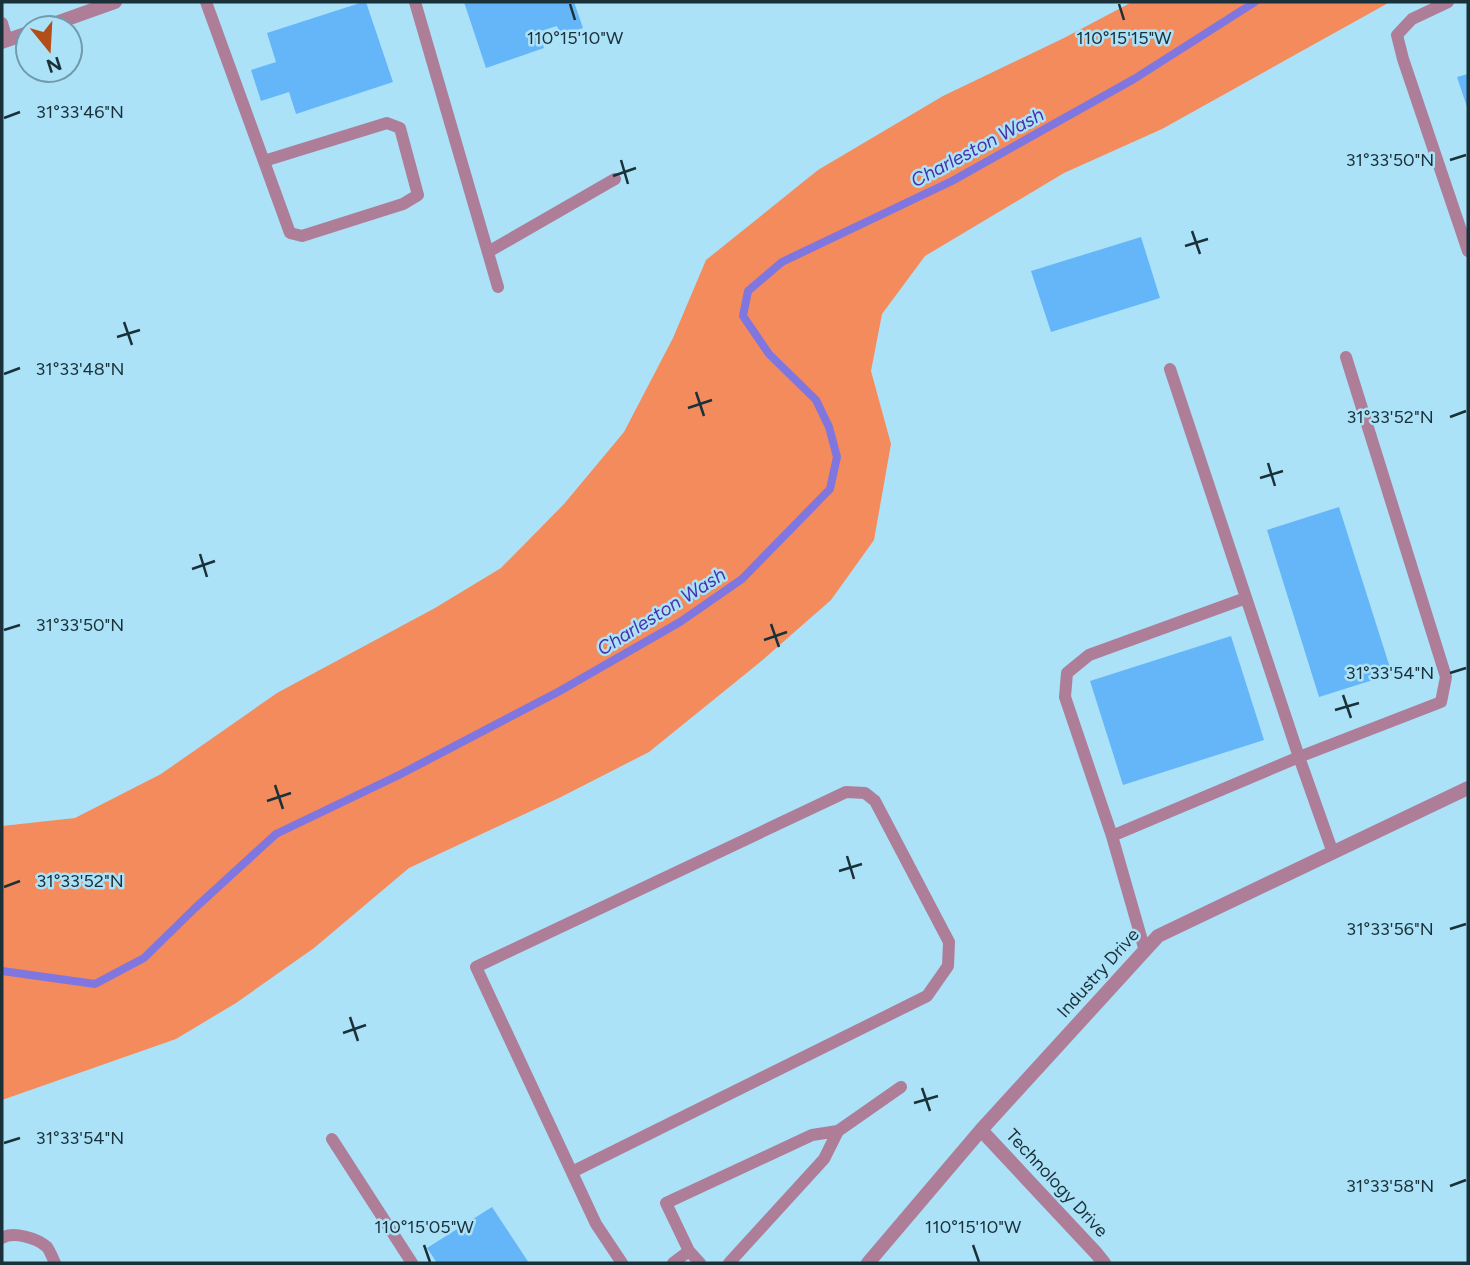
<svg xmlns="http://www.w3.org/2000/svg" width="1470" height="1265" font-family="Figtree,sans-serif">
<style>
.green{fill:#f38b5c}
.lines{fill:none;stroke-linecap:round;stroke-linejoin:round}
.stream{stroke:#7f76e0;stroke-width:8}
.building{fill:#65b6f8}
.service{stroke:#ae7e99;stroke-width:12}
.minor{stroke:#ae7e99;stroke-width:14}
.tertiary{stroke:#ae7e99;stroke-width:14}
.ticks{fill:none;stroke:#1b313a;stroke-width:2.5}
.labels{text-anchor:middle;stroke-width:5;stroke-linejoin:round;paint-order:stroke}
.street-label{font-size:18px;fill:#1b313a;stroke:#abe2f8}
.water-label{font-size:19px;font-style:italic;fill:#4a31ac;stroke:#abe2f8}
.ticks-label{font-size:18px;text-anchor:middle;fill:#1b313a;stroke:#abe2f8;stroke-width:5;stroke-linejoin:round;paint-order:stroke}
</style>
<rect width="100%" height="100%" fill="#abe2f8"/>
<!-- green -->
<path class="green" d="M1132 2H1390L1162 129 1064 173 925 256 882 314 871 371 891 444 874 540 831 600 759 663 649 752 559 798 409 868 314 948 236 1003 176 1039 2 1100V826L75 818 161 774 277 693 435 608 501 568 564 504 624 432 673 338 706 260 818 170 943 96 1064 38Z"/>
<g class="lines">
<!-- stream -->
<path class="stream" d="M2 971 95 984 144 958 194 909 276 834 399 775 558 692 680 622 742 579 830 489 837 457 829 427 816 400 769 354 743 316 748 291 782 262 952 181 1134 79 1255 2"/>
</g>
<!-- building -->
<path class="building" d="M363 2H366L393 82 296 114 289 92 261 101 251 70 276 62 267 33Z
M464 2H574L583 28 560 36 557 26 538 32 544 48 486 68Z
M1468 74V110L1457 77Z
M1141 237 1160 298 1051 332 1031 271Z
M1339 507 1392 674 1319 697 1267 530Z
M1231 636 1264 740 1123 785 1090 681Z
M492 1207 529 1263H437L427 1248Z"/>
<g class="lines">
<!-- service -->
<path class="service" d="M206 2 290 233 302 236 403 204 418 195 400 128 387 123 264 161
M415 2 498 287
M1448 2 1412 19 1397 35 1403 59 1468 251
M2 23 7 40
M488 252 615 179
M1170 369 1299 757 1333 853
M1112 836 1065 697 1067 673 1089 655 1246 598
M1145 951 1112 836 1299 757 1441 702 1446 677 1346 357
M332 1139 412 1263
M572 1172 927 996 948 966 949 942 875 801 865 793 846 792 476 967 596 1224 622 1263
M2 1238C13 1231 37 1238 47 1247 50 1251 53 1259 55 1263
M689 1251 666 1203 812 1135 838 1131
M673 1263 689 1251 700 1263
M729 1263 824 1159 838 1131 901 1087"/>
<!-- minor -->
<path class="minor" d="M981 1130 1096 1253 1104 1263
M868 1263 981 1130 1158 936 1468 788"/>
<!-- tertiary -->
<path class="tertiary" d="M42 28 115 2
M2 42 28 33"/>
</g>
<!-- ticks -->
<path class="ticks" d="M570 4 575 20M1119 4 1124 20M4 118 20 112M621 160 628 184M1450 160 1466 155M613 176 636 168M1192 231 1200 254M1185 246 1208 239M124 322 132 345M117 337 140 330M4 374 20 368M696 392 704 416M688 408 712 400M1450 417 1466 411M1268 463 1275 486M1260 478 1283 471M200 554 207 577M192 569 215 561M771 624 779 647M4 630 20 625M764 640 787 632M1450 673 1466 668M1343 695 1351 718M1335 710 1359 703M275 785 283 809M267 801 291 793M847 856 854 879M839 871 862 864M4 887 20 881M1450 929 1466 924M350 1017 358 1041M343 1033 366 1025M922 1088 930 1111M914 1103 938 1096M4 1143 20 1138M1450 1186 1466 1180M424 1245 430 1262M973 1245 979 1262"/>
<g class="labels">
<!-- street labels -->
<g class="street-label">
<text transform="translate(1098 973) rotate(-48)" y="6">Industry Drive</text>
<text transform="translate(1057 1183) rotate(47)" y="6">Technology Drive</text>
</g>
<!-- water labels -->
<g class="water-label">
<text transform="translate(977 147) rotate(-28)" y="7">Charleston Wash</text>
<text transform="translate(661 611) rotate(-32)" y="7">Charleston Wash</text>
</g>
</g>
<g class="ticks-label">
<text x="575" y="44">110°15'10"W</text>
<text x="1124" y="44">110°15'15"W</text>
<text x="80" y="118">31°33'46"N</text>
<text x="1390" y="166">31°33'50"N</text>
<text x="80" y="375">31°33'48"N</text>
<text x="1390" y="423">31°33'52"N</text>
<text x="80" y="631">31°33'50"N</text>
<text x="1390" y="679">31°33'54"N</text>
<text x="80" y="887">31°33'52"N</text>
<text x="1390" y="935">31°33'56"N</text>
<text x="80" y="1144">31°33'54"N</text>
<text x="1390" y="1192">31°33'58"N</text>
<text x="424" y="1233">110°15'05"W</text>
<text x="973" y="1233">110°15'10"W</text>
</g>
<!-- border -->
<rect width="1470" height="1265" fill="none" stroke="#1b313a" stroke-width="7"/>
<!-- north arrow -->
<g transform="translate(49 49) rotate(162)"><circle r="33" fill="#abe2f8" stroke="#719bac" stroke-width="2"/>
<path d="M0-5L12 26L0 18L-12 26Z" fill="#b24f18"/>
<text y="-10" font-size="19" font-weight="bold" text-anchor="middle" fill="#1b313a">N</text>
</g>
</svg>
